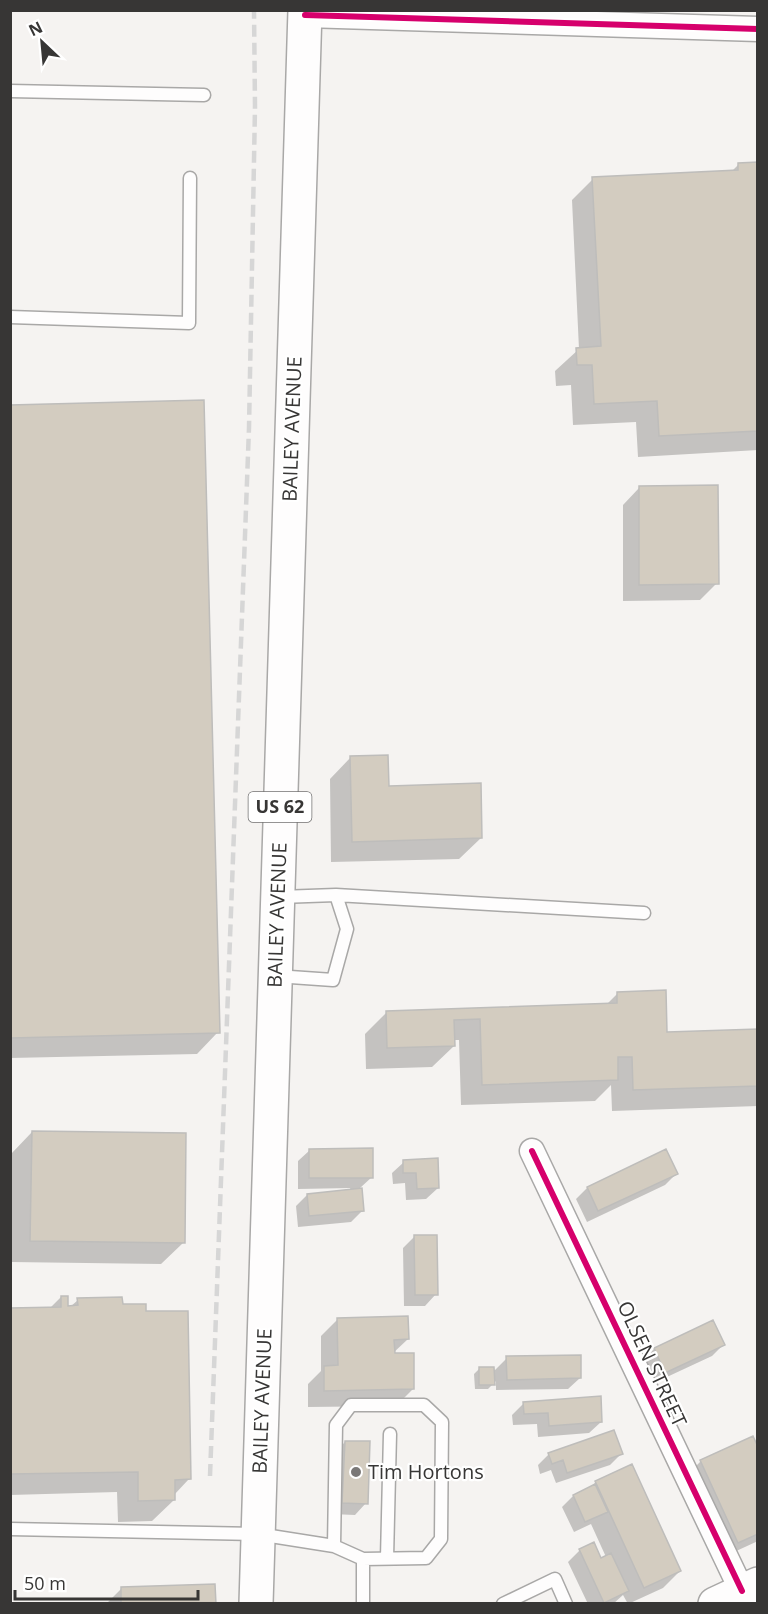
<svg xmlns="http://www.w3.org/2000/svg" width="768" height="1614" font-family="'Open Sans',sans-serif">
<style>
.shadow{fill:#0003}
.building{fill:#d3ccc0;stroke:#bebdbb;stroke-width:1.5}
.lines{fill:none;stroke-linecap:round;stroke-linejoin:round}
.lane-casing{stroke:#a9a8a7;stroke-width:15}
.street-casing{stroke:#a9a8a7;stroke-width:27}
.primary-casing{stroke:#a9a8a7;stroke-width:36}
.lane{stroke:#fefdfd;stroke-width:12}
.street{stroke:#fefdfd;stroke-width:24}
.primary{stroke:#fefdfd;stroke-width:33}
.rail{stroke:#d6d6d6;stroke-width:4.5;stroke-dasharray:12 6;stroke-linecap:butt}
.cycleway-casing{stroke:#fff;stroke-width:10}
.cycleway{stroke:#d6006c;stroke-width:6}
.poi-dot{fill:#7a7877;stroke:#fff;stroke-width:2}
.labels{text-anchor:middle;stroke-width:4.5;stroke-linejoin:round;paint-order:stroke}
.shield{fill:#fff;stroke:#737272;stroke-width:1.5}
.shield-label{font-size:18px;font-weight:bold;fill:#373635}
.street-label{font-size:20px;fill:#373635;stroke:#fff}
.poi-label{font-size:20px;fill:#373635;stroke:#fff;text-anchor:start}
</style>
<rect width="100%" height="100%" fill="#f5f3f1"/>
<!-- shadow -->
<path class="shadow" d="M758 163V450L638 457 636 422 573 425 571 385 556 386 555 371 579 349 572 200 593 179 732 171 739 164Z
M10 406 218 1032 197 1054 10 1058Z
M639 488 717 583 700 600 623 601V505Z
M351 757 387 787 481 838 459 859 331 862 330 779Z
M618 993 666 1033 758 1030V1106L612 1111 611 1085 595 1101 461 1105 459 1040H454V1046L432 1067 366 1069 365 1034 387 1012 606 1005Z
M32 1132 183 1243 161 1264 10 1262 11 1154Z
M310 1150 372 1177 360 1188 363 1210 351 1222 298 1227 296 1206 307 1195 351 1191 350 1188 298 1189V1161Z
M665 1151 676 1174 665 1185 587 1222 576 1199 587 1188Z
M404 1162 438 1188 426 1199 406 1200 405 1183 393 1184 392 1173Z
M415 1236 436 1294 425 1306H404L403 1248Z
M61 1297 67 1307H70L78 1300 121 1306 145 1313 189 1479 174 1495V1500L152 1521 118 1522 117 1492 10 1495V1310L49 1309Z
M338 1319 408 1339 391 1355 413 1389 396 1406 308 1407V1384L321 1371V1336Z
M723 1345 712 1356 654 1383 643 1360 654 1349Z
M507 1358 580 1378 568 1389 496 1390V1381L488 1389H475L474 1374 480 1368 493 1372Z
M524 1403 601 1422 589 1433 538 1437 537 1424 513 1425 512 1415Z
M345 1442 366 1503 355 1515 331 1514 334 1453Z
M758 1451V1541L721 1558 684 1478 701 1461Z
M549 1454H621L610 1465 556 1483 551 1470 540 1474 538 1465Z
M596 1482 680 1571 663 1588 628 1604 623 1595 613 1604H588L568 1562 580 1550 600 1560 606 1557 591 1524 574 1532 562 1507 573 1496 589 1489Z
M121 1589 214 1604H106Z"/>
<!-- building -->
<path class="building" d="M758 162V431L659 436 657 401 594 404 592 365H577L576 348 601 346 592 177 738 170V163Z
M204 400 220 1033 10 1038V405Z
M718 485 719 584 639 585V486Z
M388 755 389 786 481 783 482 838 352 842 350 756Z
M666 990 667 1032 758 1029V1086L633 1090 632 1057H618V1080L482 1085 480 1019 454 1020 455 1046 387 1048 386 1011 617 1003V992Z
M32 1131 186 1133 185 1243 30 1241Z
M373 1148V1178H309V1149Z
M666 1149 678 1174 598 1211 587 1187Z
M438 1158 439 1188 417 1189 416 1173H403V1160Z
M362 1188 364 1211 309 1216 307 1194Z
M414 1235H437L438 1295H415Z
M61 1296H68V1306L78 1305 77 1298 122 1297 123 1304H146V1311H188L191 1479 175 1480V1500L138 1501V1472L10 1474V1308L61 1307Z
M408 1316 409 1339 394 1340 395 1353H414V1389L324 1391V1366L338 1365 337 1318Z
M713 1320 725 1345 665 1373 654 1348Z
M581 1355V1378L507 1380 506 1356Z
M479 1367H494L495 1385H479Z
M601 1396 602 1422 549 1426 548 1413 524 1414 523 1402Z
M614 1430 623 1454 567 1473 563 1460 552 1464 548 1453Z
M753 1436 758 1447V1534L738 1543 700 1460Z
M345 1441H370L368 1504 342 1503Z
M632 1464 681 1571 644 1588 595 1481Z
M595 1484 608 1512 585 1522 573 1495Z
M594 1542 601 1558 611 1553 629 1591 604 1603 579 1549Z
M215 1584 216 1604H121V1587Z"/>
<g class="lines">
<!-- lane casing -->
<g class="lane-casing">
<path id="lane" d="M10 91 204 95
M10 317 189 323 190 178
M336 895 644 913
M276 976 333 980 347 929 336 895 280 897
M10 1529 258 1534 334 1546 363 1559V1604
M334 1546 336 1425 351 1405H424L442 1422 441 1539 426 1558 363 1559
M387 1558 390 1434
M503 1604 555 1579 566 1604"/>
</g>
<!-- street casing -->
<g class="street-casing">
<path id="street" d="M305 15 758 29
M532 1151 742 1591"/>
</g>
<!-- primary casing -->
<g class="primary-casing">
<path id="primary" d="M256 1604 305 10
M715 1604 758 1584"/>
</g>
<!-- lane -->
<use href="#lane" class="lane"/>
<!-- street -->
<use href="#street" class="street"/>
<!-- primary -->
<use href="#primary" class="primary"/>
<!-- rail -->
<path class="rail" d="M210 1476 249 428 255 107 254 10"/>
<!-- cycleway casing -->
<g class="cycleway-casing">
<path id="cycleway" d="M305 15 758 29
M532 1151 742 1591"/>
</g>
<!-- cycleway -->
<use href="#cycleway" class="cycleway"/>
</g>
<!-- markers -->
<circle class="poi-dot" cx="356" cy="1472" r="6"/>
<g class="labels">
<!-- shield labels -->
<rect class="shield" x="248.5" y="792" width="63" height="30" rx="4.5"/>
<g class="shield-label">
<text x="280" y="813">US 62</text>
</g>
<!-- street labels -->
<g class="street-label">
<text transform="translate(292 429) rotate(-88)" y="7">BAILEY AVENUE</text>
<text transform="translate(277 915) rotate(-88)" y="7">BAILEY AVENUE</text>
<text transform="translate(652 1364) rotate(65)" y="7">OLSEN STREET</text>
<text transform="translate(262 1401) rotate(-88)" y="7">BAILEY AVENUE</text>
</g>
<!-- poi labels -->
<g class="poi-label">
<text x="368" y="1479">Tim Hortons</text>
</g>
</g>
<!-- border -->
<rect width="768" height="1614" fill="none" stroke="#373635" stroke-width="24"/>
<!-- north arrow -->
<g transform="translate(42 42) rotate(334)" stroke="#ffffff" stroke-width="4.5" paint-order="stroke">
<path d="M0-4.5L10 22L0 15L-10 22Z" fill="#373635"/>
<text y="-9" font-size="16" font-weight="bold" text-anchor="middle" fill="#373635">N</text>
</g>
<!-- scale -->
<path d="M15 1590v9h183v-9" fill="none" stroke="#373635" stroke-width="3"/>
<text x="24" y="1590" font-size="18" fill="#373635" stroke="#ffffff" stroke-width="4.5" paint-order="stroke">50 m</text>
</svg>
